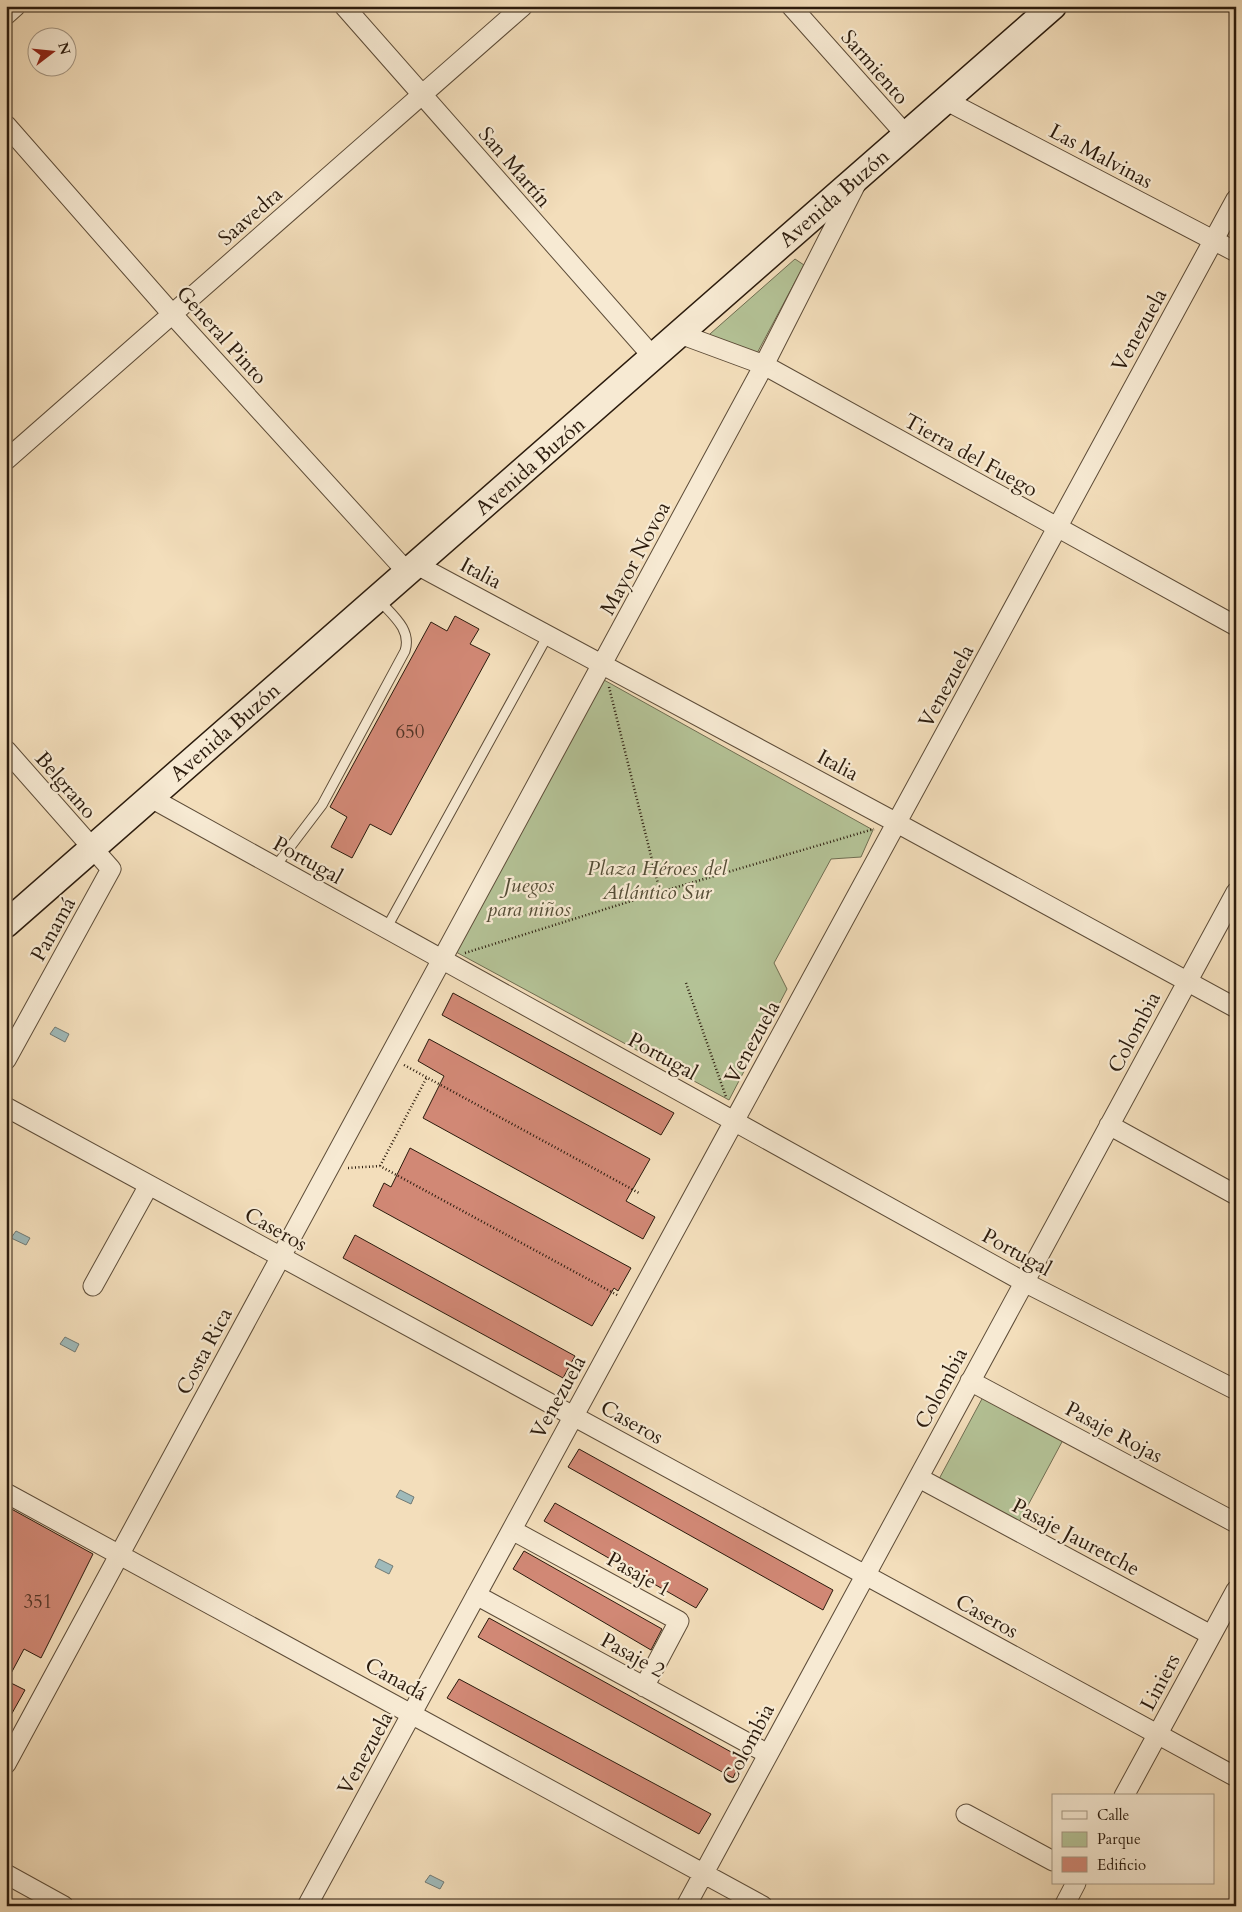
<svg xmlns="http://www.w3.org/2000/svg" width="1242" height="1912" font-family="Cardo,serif">
<style>
.green{fill:#b4c296;stroke:#706e52}
.water{fill:#9fbaba;stroke:#717a75}
.building{fill:#d18875;stroke:#2b1b0d}
.lines{fill:none;stroke-linecap:round;stroke-linejoin:round}
.service-casing{stroke:#5d4c38;stroke-width:11}
.minor-casing{stroke:#5d4c38;stroke-width:21}
.secondary-casing{stroke:#2b1b0d;stroke-width:29}
.path{stroke:#2b1b0d;stroke-width:2.5;stroke-dasharray:1 2.5;stroke-linecap:butt}
.service{stroke:#f7ead3;stroke-width:9}
.minor{stroke:#f7ead3;stroke-width:19}
.secondary{stroke:#f7ead3;stroke-width:26}
.labels{text-anchor:middle;stroke-width:4.5;stroke-linejoin:round;paint-order:stroke}
.number-label{font-size:19px;fill:#543627}
.street-label{font-size:21px;fill:#2b1b0d;stroke:#f7ead3}
.park-label{font-size:21px;font-style:italic;fill:#544d36;stroke:#f7ead3}
</style>
<rect width="100%" height="100%" fill="#f3debb"/>
<filter id="stains"><feTurbulence type="fractalNoise" baseFrequency=".004" numOctaves="4"/><feColorMatrix values="0 0 0 0 .2 0 0 0 0 .09 0 0 0 0 .02 0 0 0 .5 -.17"/></filter>
<radialGradient id="worn" r=".72"><stop offset=".6" stop-color="#630" stop-opacity="0"/><stop offset="1" stop-color="#630" stop-opacity=".3"/></radialGradient>
<!-- green -->
<path class="green" d="M795 259 804 265 755 357 702 341Z
M604 680 873 830 861 857 831 859 774 963 787 989 729 1100 456 952Z
M983 1397 1063 1440 1019 1522 939 1479Z"/>
<!-- water -->
<path class="water" d="M55 1027 69 1034 65 1042 50 1034Z
M16 1231 30 1238 26 1245 11 1238Z
M65 1337 79 1344 75 1352 60 1344Z
M400 1490 414 1497 411 1504 396 1497Z
M379 1559 393 1566 389 1574 375 1567Z
M430 1875 444 1882 440 1889 425 1882Z"/>
<!-- building -->
<path class="building" d="M455 616 479 629 470 644 490 654 391 835 370 824 352 858 331 847 347 817 330 807 431 622 447 631Z
M453 993 674 1113 661 1135 442 1015Z
M429 1039 650 1159 626 1201 655 1217 643 1239 423 1118 444 1076 418 1061Z
M410 1148 631 1268 618 1291 614 1288 592 1326 373 1206 384 1183 391 1187Z
M355 1235 575 1356 563 1378 343 1258Z
M579 1449 833 1590 823 1610 568 1467Z
M555 1503 708 1589 696 1608 544 1521Z
M6 1506 93 1554 41 1658 24 1649 7 1681 25 1690 6 1724Z
M524 1551 662 1629 651 1650 513 1569Z
M489 1618 742 1758 733 1778 478 1637Z
M459 1679 711 1814 699 1834 447 1698Z"/>
<g class="lines">
<!-- service casing -->
<g class="service-casing">
<path id="service" d="M275 867 322 805 405 651C412 629 392 615 378 599
M386 929 548 635"/>
</g>
<!-- minor casing -->
<g class="minor-casing">
<path id="minor" d="M344 6 654 358
M791 6 906 135
M6 15 16 6
M945 100 1236 252
M6 125 172 314 408 573
M680 334 764 365 1236 626
M6 460 523 6
M417 565 897 823 1236 1008
M6 750 111 869 6 1060
M151 798 1024 1282 1236 1390
M6 1107 1236 1777
M1109 1125 1236 1195
M93 1286 149 1185
M970 1381 1236 1523
M919 1478 1211 1635
M6 1493 763 1906
M512 1530 679 1621 644 1687
M476 1595 768 1754
M6 1764 764 365 857 182
M1124 1796 1236 1590
M966 1814 1053 1861
M6 1874 64 1906
M307 1906 1236 199
M686 1906 1236 892
M1064 1906 1076 1883"/>
</g>
<!-- secondary casing -->
<g class="secondary-casing">
<path id="secondary" d="M6 924 1053 6"/>
</g>
<!-- path -->
<path class="path" d="M609 687 660 892
M465 953 660 892 874 829
M686 983 726 1097
M404 1065 639 1193
M380 1166 427 1077
M348 1168 380 1166 619 1296"/>
<!-- service -->
<use href="#service" class="service"/>
<!-- minor -->
<use href="#minor" class="minor"/>
<!-- secondary -->
<use href="#secondary" class="secondary"/>
</g>
<g class="labels">
<!-- number labels -->
<g class="number-label">
<text x="410" y="738">650</text>
<text x="38" y="1608">351</text>
</g>
<!-- street labels -->
<g class="street-label">
<text transform="translate(875 67) rotate(49)" y="7">Sarmiento</text>
<text transform="translate(1101 156) rotate(28)" y="7">Las Malvinas</text>
<text transform="translate(515 167) rotate(49)" y="7">San Martín</text>
<text transform="translate(834 198) rotate(-41)" y="7">Avenida Buzón</text>
<text transform="translate(250 216) rotate(-41)" y="7">Saavedra</text>
<text transform="translate(1139 330) rotate(-61)" y="7">Venezuela</text>
<text transform="translate(222 335) rotate(48)" y="7">General Pinto</text>
<text transform="translate(971 455) rotate(29)" y="7">Tierra del Fuego</text>
<text transform="translate(530 466) rotate(-41)" y="7">Avenida Buzón</text>
<text transform="translate(635 558) rotate(-62)" y="7">Mayor Novoa</text>
<text transform="translate(481 573) rotate(28)" y="7">Italia</text>
<text transform="translate(946 686) rotate(-61)" y="7">Venezuela</text>
<text transform="translate(225 732) rotate(-41)" y="7">Avenida Buzón</text>
<text transform="translate(838 765) rotate(28)" y="7">Italia</text>
<text transform="translate(66 785) rotate(49)" y="7">Belgrano</text>
<text transform="translate(308 860) rotate(29)" y="7">Portugal</text>
<text transform="translate(53 929) rotate(-61)" y="7">Panamá</text>
<text transform="translate(1134 1032) rotate(-62)" y="7">Colombia</text>
<text transform="translate(752 1042) rotate(-61)" y="7">Venezuela</text>
<text transform="translate(663 1056) rotate(29)" y="7">Portugal</text>
<text transform="translate(276 1229) rotate(29)" y="7">Caseros</text>
<text transform="translate(1017 1252) rotate(29)" y="7">Portugal</text>
<text transform="translate(204 1351) rotate(-62)" y="7">Costa Rica</text>
<text transform="translate(941 1388) rotate(-62)" y="7">Colombia</text>
<text transform="translate(558 1397) rotate(-61)" y="7">Venezuela</text>
<text transform="translate(632 1422) rotate(29)" y="7">Caseros</text>
<text transform="translate(1114 1432) rotate(28)" y="7">Pasaje Rojas</text>
<text transform="translate(1076 1537) rotate(28)" y="7">Pasaje Jauretche</text>
<text transform="translate(639 1574) rotate(29)" y="7">Pasaje 1</text>
<text transform="translate(987 1616) rotate(29)" y="7">Caseros</text>
<text transform="translate(633 1655) rotate(29)" y="7">Pasaje 2</text>
<text transform="translate(396 1679) rotate(29)" y="7">Canadá</text>
<text transform="translate(1160 1682) rotate(-62)" y="7">Liniers</text>
<text transform="translate(748 1744) rotate(-62)" y="7">Colombia</text>
<text transform="translate(365 1753) rotate(-61)" y="7">Venezuela</text>
</g>
<!-- park labels -->
<g class="park-label">
<text x="657" y="875">Plaza Héroes del<tspan x="657" dy="24">Atlántico Sur</tspan></text>
<text x="529" y="892">Juegos<tspan x="529" dy="24">para niños</tspan></text>
</g>
</g>
<!-- margin -->
<rect width="1242" height="1912" fill="none" stroke="#f3debb" stroke-width="25"/>
<rect x="8" y="8" width="1227" height="1897" fill="none" stroke="#2b1b0d" stroke-width="2.5"/>
<rect x="12" y="12" width="1217" height="1887" fill="none" stroke="#2b1b0d"/>
<!-- legend -->
<rect x="1052" y="1794" width="162" height="90" fill="#f7ead3" stroke="#a59784"/>
<rect x="1062" y="1811" width="25" height="8" fill="#f7ead3" stroke="#a59784"/>
<text x="1097" y="1820" font-size="15" fill="#2b1b0d">Calle</text>
<rect x="1062" y="1832" width="25" height="15" fill="#b4c296" stroke="#a59784"/>
<text x="1097" y="1844" font-size="15" fill="#2b1b0d">Parque</text>
<rect x="1062" y="1857" width="25" height="15" fill="#d18875" stroke="#a59784"/>
<text x="1097" y="1870" font-size="15" fill="#2b1b0d">Edificio</text>
<!-- north arrow -->
<g transform="translate(52 52) rotate(74)"><circle r="24" fill="#f7ead3" stroke="#a59784"/>
<path d="M0-4L9 19L0 12L-9 19Z" fill="#8f2418"/>
<text y="-8" font-size="14" font-weight="bold" text-anchor="middle" fill="#2b1b0d">N</text>
</g>
<rect width="100%" height="100%" filter="url(#stains)"/>
<rect width="100%" height="100%" fill="url(#worn)"/>
</svg>
